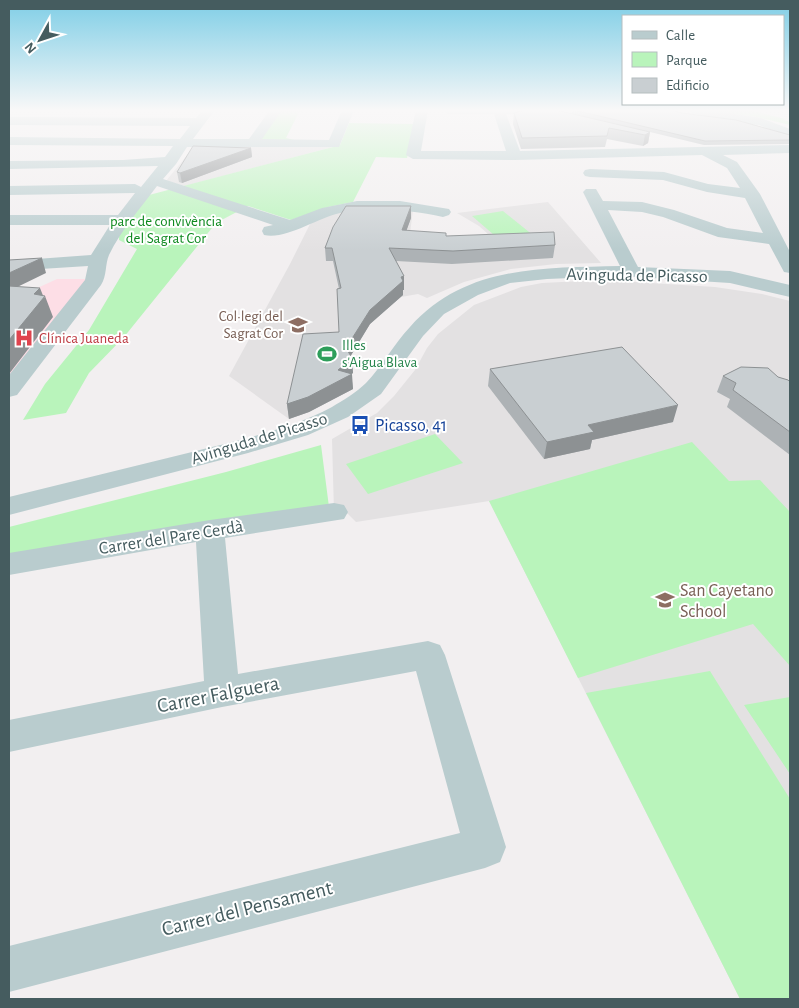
<svg xmlns="http://www.w3.org/2000/svg" width="799" height="1008" font-family="'Alegreya Sans',sans-serif">
<style>
.education{fill:#e3e1e2}
.medical{fill:#fddee6}
.green{fill:#b9f4bb}
.lines{fill:none;stroke-linecap:round;stroke-linejoin:round}
.minor{fill:#b9ccce;fill-rule:evenodd}
.wall{fill:#adb2b5}
.shaded-wall{fill:#8d9193}
.building{fill:#c9cfd2;stroke:#8d9193}
.labels{text-anchor:middle;stroke-width:4;stroke-linejoin:round;paint-order:stroke}
.far-park-label{font-size:15px;fill:#0e891f;stroke:#fff}
.far-education-label{font-size:15px;fill:#785e54;stroke:#fff;text-anchor:end}
.far-health-label{font-size:15px;fill:#be3a42;stroke:#fff;text-anchor:start}
.far-leisure-label{font-size:15px;fill:#27864d;stroke:#fff;text-anchor:start}
.street-label{font-size:18px;fill:#455c5f;stroke:#fff}
.transit-label{font-size:18px;fill:#164399;stroke:#fff;text-anchor:start}
.education-label{font-size:18px;fill:#785e54;stroke:#fff;text-anchor:start}
.near-street-label{font-size:21px;fill:#455c5f;stroke:#fff}
</style>
<rect width="100%" height="100%" fill="#f2eff0"/>
<!-- education -->
<path class="education" d="M196 144 333 147 185 186 166 181Z
M548 202 601 263 556 264 511 269 464 282 427 298 418 294 401 297 396 301 393 295 342 302 340 347 289 419 229 376 290 264 311 222 342 211 413 209 409 242H492L487 233 479 226 457 213Z
M602 280 715 287 762 294 790 301V999H740L489 501 356 522 348 514 334 512 332 439 377 413 394 396 415 370 427 348 438 334 474 305 521 287 542 283Z"/>
<!-- medical -->
<path class="medical" d="M57 279H87L9 376V301Z"/>
<!-- green -->
<path class="green" d="M279 110H330L299 112 286 138 294 140 256 142Z
M711 110H749L785 119 784 120 790 122V125L753 116 715 112Z
M349 123 415 124 407 158 376 157 353 202 328 207 291 220 248 206 216 223 124 337 89 373 66 413 23 420 45 384 89 330 137 249 119 240V232L149 195 333 147 340 145Z
M503 211 534 236 501 241 472 216Z
M435 434 463 463 368 494 346 464Z
M692 442 729 481 760 480 790 512V666L753 624 578 678 489 501Z
M321 445 329 507 9 555V527L226 472Z
M710 671 790 799V999H740L586 693Z
M790 697V774L744 705Z"/>
<g class="lines">
<!-- minor -->
<path class="minor" d="M203 110H215L193 139H249L270 110H282L262 139 329 140 342 110H354L339 147H187L176 164 163 179 290 220 322 208 357 201H400L449 209 451 212 449 215 443 217C409 210 374 206 340 213 317 218 286 240 264 235L262 231 264 227 273 225 157 186C140 209 121 230 109 255 105 264 107 276 101 285L17 395 9 397V375L85 280 88 266 9 271V261L91 255 110 225H9V215H118L135 193 9 195V186L135 184 141 187 158 166 9 169V161L123 160 165 157 173 146 9 145V137L180 139 190 126 9 125V117L196 118Z
M416 110H428L421 151H506L494 114H448L442 110H553L564 112 566 115 564 118 560 119 536 114H506L520 151 790 145V153L723 155 737 162 760 194 790 252V273L784 272 769 244 718 237 663 217 642 212 608 210 638 267 730 271 790 285V297L730 283 620 276 547 279 510 283 478 295 444 314 423 336 381 394 348 417 308 435 248 453 9 515V497C70 482 131 467 192 452 238 440 289 430 332 407 342 401 357 392 366 383 382 366 394 344 410 327 465 265 543 268 620 266L583 192 586 189H596L603 201 642 202 674 210 727 228 763 233 745 198 707 192 663 180 590 177 585 176 583 173 585 170 590 169 664 172 708 184 740 188 727 168 702 155 515 160 413 159 406 155Z
M690 110H710L761 118 790 129V137L759 125 728 122 692 113Z
M334 503 344 505 348 512 344 519 225 538 238 674 428 641 440 645 445 655 506 847 500 862 485 868 9 992V946L460 833 416 671 222 707 9 752V720L204 681 196 542 9 575V553L210 520Z"/>
</g>
<!-- wall -->
<path class="wall" d="M572 110H671L682 113 790 135V144L704 145 650 132 648 143 643 146 607 139 605 147 521 149 513 124 514 113H571Z
M251 148 252 157 182 183 179 182 177 172Z
M411 206V218L406 231 446 236 555 245 553 258 452 264 396 261 404 290H403V295L370 324 351 355 353 373 351 374 353 389 309 412 289 419 287 404 339 332V289L333 261H326L325 248Z
M490 369 673 422 592 440 590 449 544 459 488 386Z
M723 376 778 377 790 382V455L727 407 730 399 717 392Z"/>
<!-- shaded-wall -->
<path class="shaded-wall" d="M650 132 648 143 643 146 645 135Z
M251 148 252 157 182 183 180 173Z
M411 206V218L402 243V230Z
M42 258 46 273 9 291V273Z
M404 276V290H403V295L370 324 347 362 346 348 370 310 401 277Z
M40 288 44 298 45 296 53 317 9 374V340L34 294Z
M352 358 353 373 349 376 352 374 353 389 309 412 289 419 287 404 338 370Z
M678 405 673 422 592 440 590 449 544 459 547 442 588 425Z"/>
<!-- building -->
<path class="building" d="M524 110H556L650 132 645 135 609 128 607 136 522 138 514 113Z
M574 110H671L682 113 736 120 790 135V140L705 141Z
M193 146 251 148 180 173 177 172Z
M346 206H411L402 230 446 233V236L554 232 555 245 453 251 389 248 404 276 401 277 403 281 370 310 346 348 352 358 338 370 352 374 308 397 287 404 303 334 339 332 337 289 341 288 332 248H325L333 227Z
M42 258 9 273V260Z
M9 286 40 288 34 294 45 296 9 340Z
M622 347 678 405 588 425 594 432 547 442 490 369Z
M741 367 768 368 778 377 788 380 790 382V432L733 390 736 383 723 376Z"/>
<!-- sky -->
<linearGradient id="sky" x2="0" y2="1"><stop stop-color="#7fcee6"/><stop offset="0.44" stop-color="#f9f8f8"/><stop offset="1" stop-color="#f9f8f8" stop-opacity="0"/></linearGradient>
<rect width="799" height="251" fill="url(#sky)"/>
<!-- icons -->
<defs>
<g id="school-bare" transform="scale(1.5)"><path d="M0-5L7-2L0 1L-7-2ZM-4 1L0 2.5L4 1V4Q0 6-4 4Z" fill="#8d6e63" stroke="#fff" stroke-width="2.5" paint-order="stroke"/></g>
<g id="hospital-bare" transform="scale(1.5)"><path d="M-5-5h3v3.5h4V-5h3V5h-3V1.5h-4V5h-3Z" fill="#e0444e" stroke="#fff" stroke-width="2.5" paint-order="stroke"/></g>
<g id="stadium-bare" transform="scale(1.5)"><path d="M0-5a6.5 5 0 1 0 0 10a6.5 5 0 1 0 0-10ZM-3.5-1.8h7v3.6h-7Z" fill="#2e9e5b" stroke="#fff" stroke-width="2.5" paint-order="stroke"/></g>
<g id="bus-bare" transform="scale(1.5)"><path d="M-5-6H5V4H4V6H2V4H-2V6H-4V4H-5ZM-3.5-4V0h7V-4ZM-3.5 1.2v1.5H-2V1.2ZM2 1.2v1.5H3.5V1.2Z" fill="#1a4fb4" stroke="#fff" stroke-width="2.5" paint-order="stroke"/></g>
</defs>
<g fill-rule="evenodd">
<use href="#school-bare" x="298" y="325"/>
<use href="#hospital-bare" x="24" y="338"/>
<use href="#stadium-bare" x="327" y="354"/>
<use href="#bus-bare" x="360" y="425"/>
<use href="#school-bare" x="665" y="600"/>
</g>
<g class="labels">
<!-- far-park labels -->
<g class="far-park-label">
<text x="166" y="226">parc de convivència<tspan x="166" dy="17">del Sagrat Cor</tspan></text>
</g>
<!-- far-education labels -->
<g class="far-education-label">
<text x="283" y="321">Col·legi del<tspan x="283" dy="17">Sagrat Cor</tspan></text>
</g>
<!-- far-health labels -->
<g class="far-health-label">
<text x="39" y="343">Clínica Juaneda</text>
</g>
<!-- far-leisure labels -->
<g class="far-leisure-label">
<text x="342" y="350">Illes<tspan x="342" dy="17">s'Aigua Blava</tspan></text>
</g>
<!-- street labels -->
<g class="street-label">
<text transform="translate(637 275) rotate(1)" y="6">Avinguda de Picasso</text>
<text transform="translate(259 438) rotate(-17)" y="6">Avinguda de Picasso</text>
<text transform="translate(171 537) rotate(-9)" y="6">Carrer del Pare Cerdà</text>
</g>
<!-- transit labels -->
<g class="transit-label">
<text x="375" y="431">Picasso, 41</text>
</g>
<!-- education labels -->
<g class="education-label">
<text x="680" y="596">San Cayetano<tspan x="680" dy="21">School</tspan></text>
</g>
<!-- near-street labels -->
<g class="near-street-label">
<text transform="translate(218 694) rotate(-11)" y="7">Carrer Falguera</text>
<text transform="translate(247 908) rotate(-14)" y="7">Carrer del Pensament</text>
</g>
</g>
<!-- border -->
<rect width="799" height="1008" fill="none" stroke="#455c5f" stroke-width="20"/>
<!-- legend -->
<rect x="622" y="15" width="162" height="90" fill="#ffffff" stroke="#b5bebf"/>
<rect x="632" y="31" width="25" height="8" fill="#b9ccce" stroke="#b5bebf"/>
<text x="666" y="40" font-size="15" fill="#455c5f">Calle</text>
<rect x="632" y="52" width="25" height="15" fill="#b9f4bb" stroke="#b5bebf"/>
<text x="666" y="65" font-size="15" fill="#455c5f">Parque</text>
<rect x="632" y="78" width="25" height="15" fill="#c9cfd2" stroke="#b5bebf"/>
<text x="666" y="90" font-size="15" fill="#455c5f">Edificio</text>
<!-- north arrow -->
<g transform="translate(40 40) rotate(230)" stroke="#ffffff" stroke-width="4" paint-order="stroke">
<path d="M0-4L9 19L0 12L-9 19Z" fill="#455c5f"/>
<text y="-8" font-size="14" font-weight="bold" text-anchor="middle" fill="#455c5f">N</text>
</g>
</svg>
